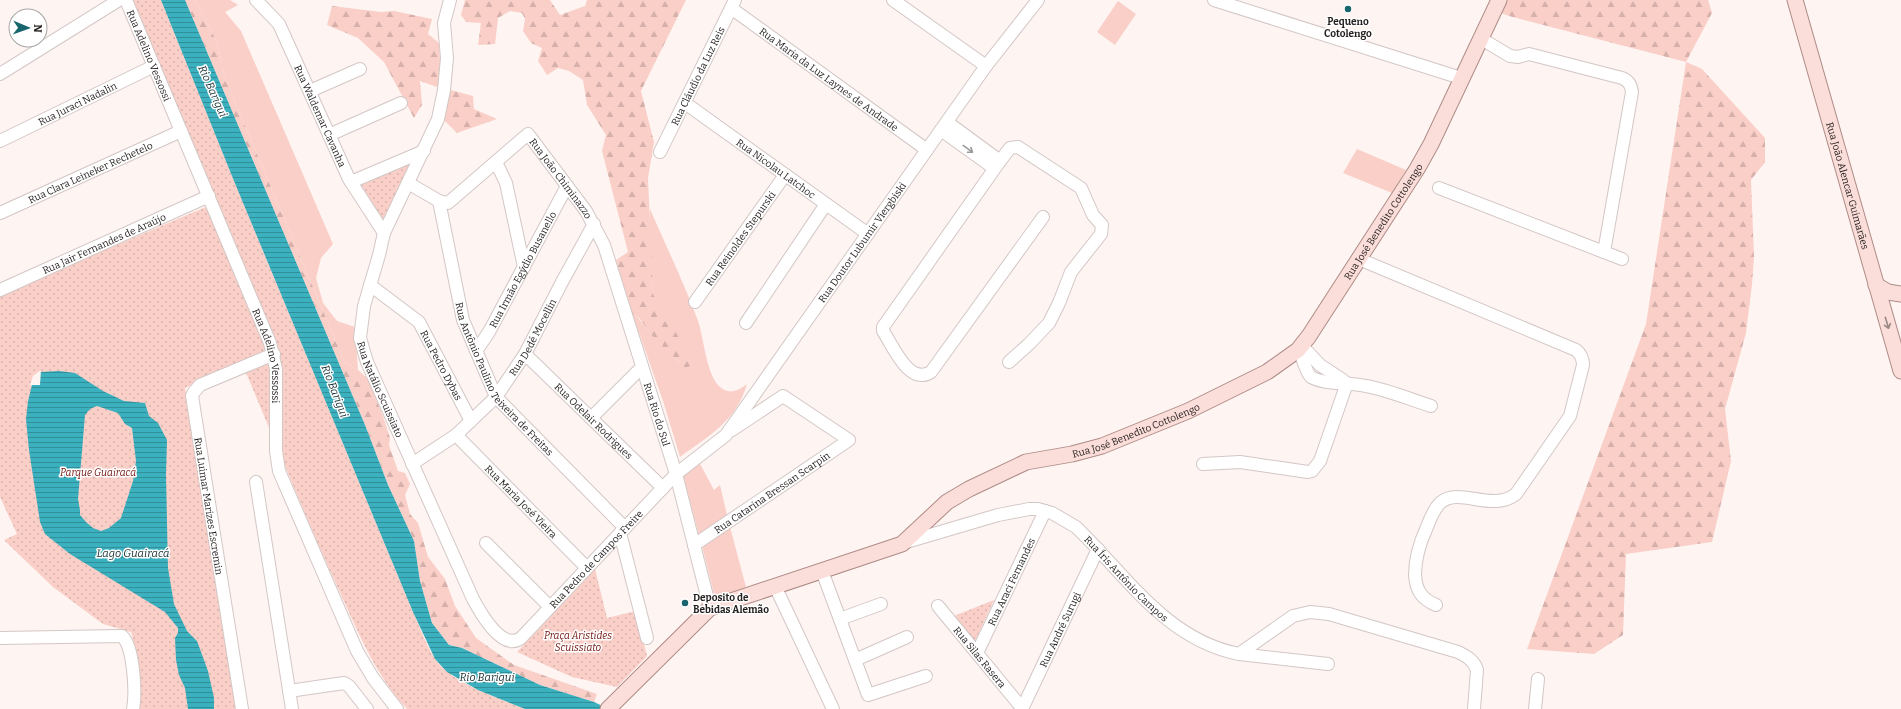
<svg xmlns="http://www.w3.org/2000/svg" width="1901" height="709" font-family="Bitter,serif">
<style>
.grass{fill:#facfc8}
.forest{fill:url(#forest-firs)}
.park{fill:url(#park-dots)}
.water{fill:url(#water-rules);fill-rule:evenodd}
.pier{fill:#fef4f2}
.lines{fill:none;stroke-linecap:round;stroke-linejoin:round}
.minor-casing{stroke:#d3c7c5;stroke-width:14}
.major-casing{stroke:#ae8c87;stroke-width:17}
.minor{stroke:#fff;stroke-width:12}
.major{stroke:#fbddd9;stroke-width:15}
.oneway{stroke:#9c9a9a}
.oneway2{stroke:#9a8885}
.poi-dot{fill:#19656e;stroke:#fff;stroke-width:1.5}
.labels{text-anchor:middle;stroke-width:3;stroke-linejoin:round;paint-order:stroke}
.poi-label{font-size:10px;font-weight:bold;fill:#231f1e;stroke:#fff}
.street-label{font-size:10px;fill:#231f1e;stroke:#fff}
.park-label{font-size:10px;font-style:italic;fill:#6f120d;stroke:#fff}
.water-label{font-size:11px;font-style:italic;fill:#152e31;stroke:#fff}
</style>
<defs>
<pattern id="forest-firs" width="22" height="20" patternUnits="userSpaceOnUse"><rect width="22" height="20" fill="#facfc8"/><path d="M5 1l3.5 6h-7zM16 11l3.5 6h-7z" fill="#d6b1ab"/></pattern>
<pattern id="park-dots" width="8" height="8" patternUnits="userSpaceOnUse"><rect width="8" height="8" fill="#facfc8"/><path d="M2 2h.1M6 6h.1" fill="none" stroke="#d6b1ab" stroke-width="1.8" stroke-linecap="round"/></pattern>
<pattern id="water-rules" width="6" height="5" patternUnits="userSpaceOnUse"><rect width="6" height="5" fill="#3bb0be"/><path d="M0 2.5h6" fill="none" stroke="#318f9a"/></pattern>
</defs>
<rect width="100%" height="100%" fill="#fef4f2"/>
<!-- grass -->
<path class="grass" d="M195 0H230L238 5 225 12 241 31 333 244 321 258 316 278 323 303 337 321 355 327 358 370 345 363 225 78 217 42Z
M1118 1 1136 14 1115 45 1097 32Z
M1357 149 1406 170 1392 193 1343 173Z
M650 209C666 246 684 283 698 321 704 339 706 371 718 385 728 396 738 391 747 384 737 420 709 436 680 457L663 401 632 313C642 320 647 330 655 338 663 347 672 353 679 363L664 315 653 294 649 234Z
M699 462 714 490 720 485 727 515 699 535 683 475Z
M730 527 746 587 715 598 702 546Z"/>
<!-- forest -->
<path class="forest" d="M185 0H195L217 42 225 78 345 363 358 370 368 379 383 416 390 438 389 445 398 471 405 473 410 484 405 495 410 514 418 523 428 557 445 579 455 606 476 638 514 665 597 694 594 702 540 685 462 648 449 645 432 623 420 581 414 541 388 485 365 425Z
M465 0H550L560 15 585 6 587 0H686L641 91 654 142 648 178 653 294 682 343 692 364 686 369 654 338 640 319 632 313 616 260 628 252 602 151 606 135 587 105 583 80 569 71 558 68 547 75 538 61 542 48 531 43 523 31 525 19 522 13 510 11 498 18 495 44 478 45 481 23 466 22 461 15Z
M1507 0H1708L1712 13 1686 62 1702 69 1765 138V162L1751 180 1754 257 1752 284 1746 333 1725 409 1731 461 1712 542 1626 554 1623 635 1594 654 1527 649 1646 324 1686 62 1509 16 1501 13Z
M332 6 381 12 394 11 432 19 428 34 439 43 441 79 437 87 420 81 422 105 414 118 384 62 358 38 327 25Z
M447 89 473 96 474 109 497 119 457 133 443 119Z"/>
<!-- park -->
<path class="park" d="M132 0H161L234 181 413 612C420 627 426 645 435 659 451 683 499 698 525 709H407C374 674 357 629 337 586 303 512 273 436 241 361L185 388 236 709H136L138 683 133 638 131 632 103 624 53 587 4 540 17 534 0 497V295L215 203Z
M413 161 383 222 361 184Z
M595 569 607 618 636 611 647 656 617 687 572 677 517 652Z
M994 600 975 641 954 616Z"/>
<!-- water -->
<path class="water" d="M161 0H185L365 425 388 485 414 541 420 581 432 623 449 645 462 648 540 685 594 702 609 709H525L478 690 447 672 435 659 413 612 234 181Z
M59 371 75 373 103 391 124 401 145 403 149 416 158 423 167 440 166 475 168 568 174 604 187 631 197 641 208 671 214 698V709H188L185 688 179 675 176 660 175 638 178 633V628L165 612 70 554 45 534 40 522 29 450 26 419 28 401 34 377 40 372ZM97 406 118 413 125 424 132 428 136 461 133 481 121 518 109 528 101 531 93 528 86 522 80 515V510L78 499 85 415 90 409Z"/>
<!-- pier -->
<path class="pier" d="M41 370 40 385H30L33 376Z"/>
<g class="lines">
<!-- minor casing -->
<g class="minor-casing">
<g id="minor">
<path id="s1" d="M126 0 270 343 276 369V451L279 471 357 651 373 678 397 709"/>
<path id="s2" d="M256 0 279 24 349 179 384 233"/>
<path id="s3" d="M450 0 444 23 447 58 444 90 438 119 384 233 379 255 364 306 360 338 367 362 473 599C480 612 502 652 521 638L676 474 726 435 986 66 1038 0"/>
<path d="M893 0 986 66"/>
<path d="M1214 0 1461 78"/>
<path id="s4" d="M731 8 927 150"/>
<path d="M1480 38 1510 56 1518 57 1529 54 1622 78C1629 81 1631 85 1632 92L1604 252"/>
<path d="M0 74 119 0"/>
<path d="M310 91 360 69"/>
<path id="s5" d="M685 103 868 234"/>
<path d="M947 122 1000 161"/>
<path d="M941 130 994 168"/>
<path d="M329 135 401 103"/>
<path id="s6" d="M0 141 154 66"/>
<path id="s7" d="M660 152 735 0"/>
<path d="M496 162 506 183 524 267"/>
<path d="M351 182 424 151"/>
<path id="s8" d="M408 183 439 201 448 203 528 134 586 211 604 245 676 474 710 608"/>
<path d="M1439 188 1622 259"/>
<path id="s9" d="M439 201 463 320 496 397 625 528"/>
<path id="s10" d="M0 213 181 131"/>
<path d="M1359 259 1576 350C1581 354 1583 358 1583 365L1570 416 1516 494C1492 513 1459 486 1440 503 1434 509 1430 519 1427 527 1420 542 1415 558 1415 575 1416 591 1422 599 1436 605"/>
<path id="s11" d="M370 285 419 322 471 421"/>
<path id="s12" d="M0 290 209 196"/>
<path id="s13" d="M695 302 785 175"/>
<path d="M746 323 826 204"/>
<path d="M1302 346 1320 365 1343 380"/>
<path d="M1298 350C1303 357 1306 373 1311 377 1324 385 1350 382 1366 386 1388 390 1409 399 1431 406"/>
<path id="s14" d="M476 351 489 332 567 186"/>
<path id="s15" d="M525 354 663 488"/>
<path d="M1009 362 1029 344 1049 323 1059 303 1071 272 1101 234 1102 225 1093 215 1081 188 1018 147 1010 148 1000 161 883 327V331C893 346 909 386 931 372L1043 217"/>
<path d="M591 418 642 367"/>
<path id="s16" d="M456 435 587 568"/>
<path id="s17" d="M412 464 456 435 496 397 525 354 562 282 594 224"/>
<path d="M1203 464 1240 462 1308 472 1312 471 1320 461 1347 383"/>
<path d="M256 482 292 709"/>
<path d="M620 533 647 638"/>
<path d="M486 543 550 607"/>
<path id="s18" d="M903 543 998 515 1029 509H1038L1052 513 1076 527C1126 575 1166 640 1239 654L1293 616 1310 612 1329 614 1458 652C1466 656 1474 660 1477 670L1474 709"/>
<path id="s19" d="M694 545 849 440 783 396 732 430"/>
<path d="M822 571 868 695 926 676"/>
<path d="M775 586 833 709"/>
<path id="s20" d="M938 606 1022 708"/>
<path d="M840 619 881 604"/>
<path d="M0 638 122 636C134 647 136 693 133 709"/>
<path id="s21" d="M977 653 1045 511"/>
<path d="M1239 654 1328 664"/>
<path d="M855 660 907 637"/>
<path d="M289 691 344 683 349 686 367 709"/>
<path d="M242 709 192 396 194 392 200 385 274 354"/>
<path id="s22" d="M1022 709 1098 549"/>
<path d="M1535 709 1538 679"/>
</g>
</g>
<!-- major casing -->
<g class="major-casing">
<g id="major">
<path id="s23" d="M1795 0 1901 371"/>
<path d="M1876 285 1888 292 1901 294"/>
<path id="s24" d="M608 709 710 608 902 544 947 502 969 489 1026 462 1072 454 1102 446 1188 411 1267 372 1298 350 1309 336 1417 169 1431 144 1499 0"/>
</g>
</g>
<!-- minor -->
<use href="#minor" class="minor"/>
<!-- major -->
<use href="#major" class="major"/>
</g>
<!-- one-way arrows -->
<defs><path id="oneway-shaft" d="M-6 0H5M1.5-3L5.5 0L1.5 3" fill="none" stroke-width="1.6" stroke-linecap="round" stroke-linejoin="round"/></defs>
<use class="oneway" href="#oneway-shaft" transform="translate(968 149) rotate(36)"/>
<use class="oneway2" href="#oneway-shaft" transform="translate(1887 323) rotate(74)"/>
<!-- markers -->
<g class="poi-dot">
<circle cx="1348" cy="9" r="4"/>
<circle cx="685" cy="603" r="4"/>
</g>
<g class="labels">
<!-- poi labels -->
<g class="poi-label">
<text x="1348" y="25">Pequeno<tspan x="1348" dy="12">Cotolengo</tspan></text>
<text x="693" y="601" text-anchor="start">Deposito de<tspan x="693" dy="12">Bebidas Alemão</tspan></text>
</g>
<!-- street labels -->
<g class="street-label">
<text dy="4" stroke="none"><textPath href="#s1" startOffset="60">Rua Adelino Vessossi</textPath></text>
<text dy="4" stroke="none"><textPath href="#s7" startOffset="85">Rua Cláudio da Luz Reis</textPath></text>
<text dy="4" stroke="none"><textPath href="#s4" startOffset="121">Rua Maria da Luz Laynes de Andrade</textPath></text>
<text dy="4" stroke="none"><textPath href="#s6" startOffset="86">Rua Juraci Nadalin</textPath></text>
<text dy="4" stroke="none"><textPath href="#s2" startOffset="134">Rua Waldemar Cavanha</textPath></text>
<text dy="4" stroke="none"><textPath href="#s5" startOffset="112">Rua Nicolau Latchoc</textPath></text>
<text dy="4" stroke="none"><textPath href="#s10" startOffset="99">Rua Clara Leineker Rechetelo</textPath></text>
<text dy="4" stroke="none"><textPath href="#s8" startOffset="206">Rua João Chiminazzo</textPath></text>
<text dy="4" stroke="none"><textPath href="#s23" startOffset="193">Rua João Alencar Guimarães</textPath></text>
<text dy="4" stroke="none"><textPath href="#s24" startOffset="947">Rua José Benedito Cottolengo</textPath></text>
<text dy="4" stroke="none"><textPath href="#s13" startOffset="78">Rua Reinoldes Stepurski</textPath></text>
<text dy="4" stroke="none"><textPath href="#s3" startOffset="1233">Rua Doutor Lubumir Viergbiski</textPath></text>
<text dy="4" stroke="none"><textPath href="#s12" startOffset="114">Rua Jair Fernandes de Araújo</textPath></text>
<text dy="4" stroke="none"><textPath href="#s14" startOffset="94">Rua Irmão Egýdio Busanello</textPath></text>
<text dy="4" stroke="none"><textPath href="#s17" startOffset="178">Rua Dedé Mocellin</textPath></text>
<text dy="4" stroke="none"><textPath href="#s1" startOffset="384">Rua Adelino Vessossi</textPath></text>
<text dy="4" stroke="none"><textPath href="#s11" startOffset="110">Rua Pedro Dybas</textPath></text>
<text dy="4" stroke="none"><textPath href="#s9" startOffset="194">Rua Antônio Paulino Teixeira de Freitas</textPath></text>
<text dy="4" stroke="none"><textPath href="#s3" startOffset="410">Rua Natálio Scuissiato</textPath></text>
<text dy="4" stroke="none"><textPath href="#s8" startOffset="463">Rua Rio do Sul</textPath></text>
<text dy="4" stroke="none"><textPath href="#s15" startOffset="96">Rua Odelair Rodrigues</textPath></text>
<text dy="4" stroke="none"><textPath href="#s24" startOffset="611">Rua José Benedito Cottolengo</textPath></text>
<text dy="4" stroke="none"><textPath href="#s19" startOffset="94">Rua Catarina Bressan Scarpin</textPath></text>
<text dy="4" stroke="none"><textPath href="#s16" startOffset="93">Rua Maria José Vieira</textPath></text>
<text transform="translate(209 506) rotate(81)" y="4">Rua Luimar Marizes Escremin</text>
<text dy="4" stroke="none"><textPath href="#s3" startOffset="817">Rua Pedro de Campos Freire</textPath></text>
<text dy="4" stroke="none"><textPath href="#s18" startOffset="254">Rua Íris Antônio Campos</textPath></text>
<text dy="4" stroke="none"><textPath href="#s21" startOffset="79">Rua Araci Fernandes</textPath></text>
<text dy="4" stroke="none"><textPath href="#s22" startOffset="88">Rua André Surugi</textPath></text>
<text dy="4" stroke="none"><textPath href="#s20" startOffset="66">Rua Silas Rasera</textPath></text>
</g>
<!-- park labels -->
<g class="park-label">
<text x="98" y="476">Parque Guairacá</text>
<text x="578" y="639">Praça Aristides<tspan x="578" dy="12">Scuissiato</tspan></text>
</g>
<!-- water labels -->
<g class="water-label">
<text transform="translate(213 91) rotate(66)" y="4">Rio Barigui</text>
<text transform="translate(335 391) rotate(69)" y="4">Rio Barigui</text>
<text x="133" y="557">Lago Guairacá</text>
<text x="487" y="681">Rio Barigui</text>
</g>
</g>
<!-- north arrow -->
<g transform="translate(28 28) rotate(92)"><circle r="19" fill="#ffffff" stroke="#a7a5a5"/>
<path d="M0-3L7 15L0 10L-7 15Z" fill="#19656e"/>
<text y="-6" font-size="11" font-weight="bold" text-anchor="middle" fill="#231f1e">N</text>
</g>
</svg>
